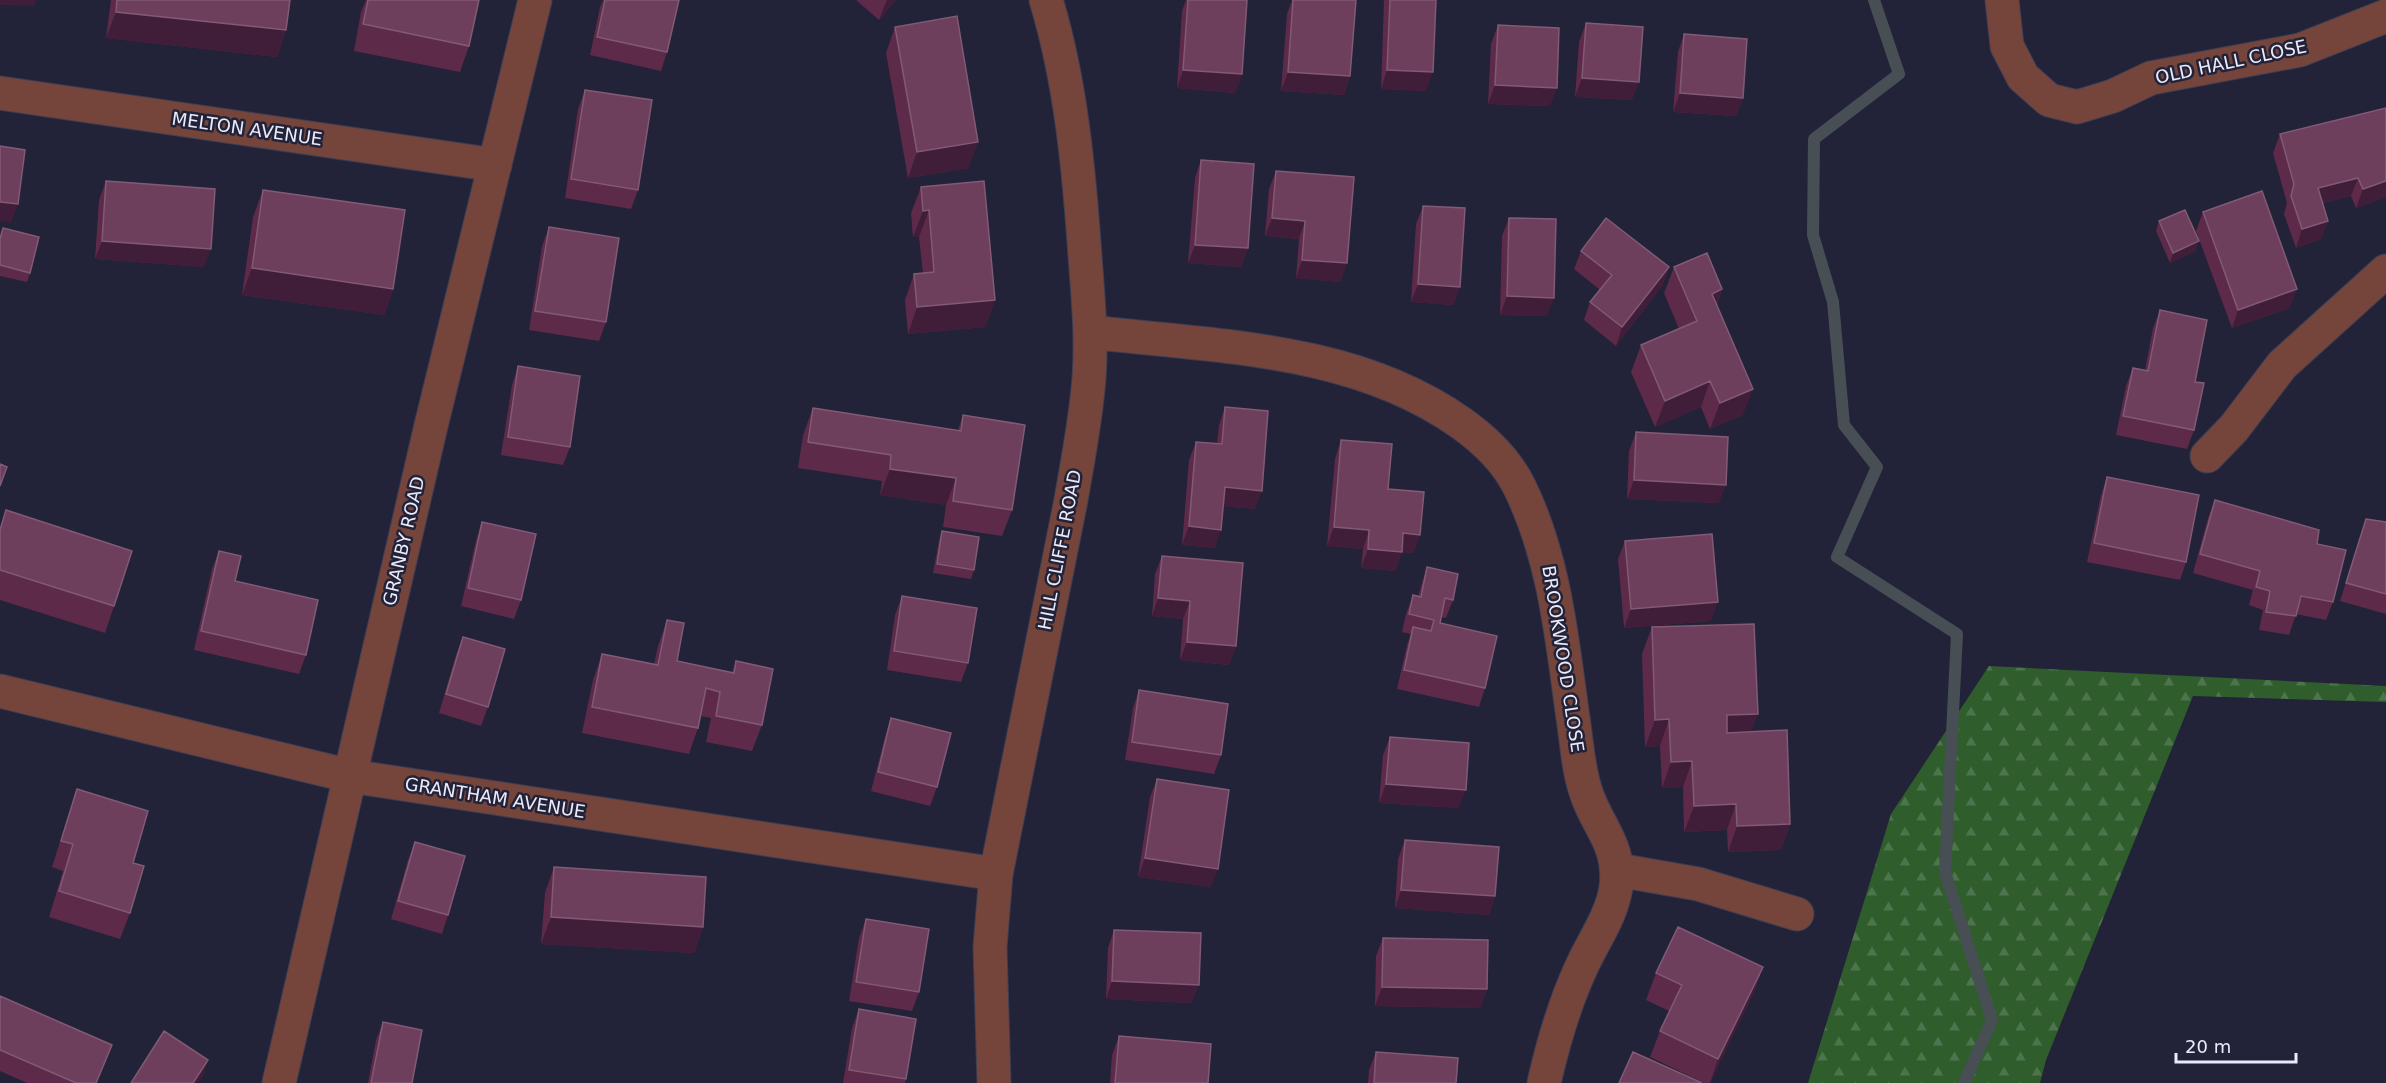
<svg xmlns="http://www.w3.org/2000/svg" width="2386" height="1083" font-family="'DejaVu Sans',sans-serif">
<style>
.forest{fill:url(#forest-firs)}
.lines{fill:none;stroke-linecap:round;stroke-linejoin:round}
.stream{stroke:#484f54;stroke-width:12}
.minor-casing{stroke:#3e3e53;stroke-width:35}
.minor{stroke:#75453c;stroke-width:33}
.wall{fill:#5e2a49}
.shaded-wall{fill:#401e3a}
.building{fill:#6d3f5c;stroke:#815a75;stroke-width:1.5}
.labels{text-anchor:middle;stroke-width:5;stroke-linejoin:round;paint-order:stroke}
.street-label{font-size:18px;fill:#e9eafa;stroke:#222238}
</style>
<defs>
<pattern id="forest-firs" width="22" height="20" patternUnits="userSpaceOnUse" patternTransform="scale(1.5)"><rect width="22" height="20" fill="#2f5d2c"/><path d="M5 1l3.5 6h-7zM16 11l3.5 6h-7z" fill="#4d744c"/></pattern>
</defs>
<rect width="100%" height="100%" fill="#222238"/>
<!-- forest -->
<path class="forest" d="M1989 666 2386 686V702L2193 696 2046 1060 2040 1083H1808L1891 814Z"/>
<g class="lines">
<!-- stream -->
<path class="stream" d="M1874 0 1899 74 1814 139 1813 235 1833 302 1844 425 1877 467 1837 557 1957 634 1945 872 1992 1020 1964 1083"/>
<!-- minor casing -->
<g class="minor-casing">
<path id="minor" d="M2002 0 2007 46 2023 77 2049 100 2077 107 2113 96 2151 78 2300 50 2386 16
M0 93 495 165
M1091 332C1217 347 1354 347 1461 423 1485 440 1507 461 1520 488 1555 560 1562 640 1573 718 1577 743 1578 771 1587 795 1599 829 1621 846 1616 887 1612 916 1593 941 1581 968 1564 1005 1553 1043 1544 1083
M2207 456 2234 428 2282 365 2386 271
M0 691 350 776 996 874
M1618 870 1698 884 1797 914
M279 1083 430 430 535 0
M994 1083 990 947 996 874 1071 500C1078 459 1086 419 1089 378 1092 337 1088 297 1085 256 1079 171 1071 82 1046 0"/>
</g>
<!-- minor -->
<use href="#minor" class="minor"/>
</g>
<!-- wall -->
<path class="wall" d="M111 0H290L286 30 277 57 106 38Z
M366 0H479L469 46 460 72 354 51 361 12Z
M603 0H679L667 52 661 71 590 55 600 7Z
M856 0H896L879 20Z
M1186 0H1247L1242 74 1235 93 1177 88 1182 11Z
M1292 0H1356L1350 76 1344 95 1281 91 1287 14Z
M1384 0H1436L1426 91 1381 89Z
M1586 23 1632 100 1575 97 1579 42Z
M1498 25 1550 106 1488 104 1491 44Z
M895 27 978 142 968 168 908 178 886 53Z
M1684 34 1743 98 1736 116 1673 112 1678 52Z
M585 90 638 190 631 209 565 198 578 109Z
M2386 108V197L2356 208 2351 196 2323 203 2328 221 2321 239 2296 248 2284 214 2287 203 2273 153 2280 134Z
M1201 160 1248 248 1241 267 1188 263 1195 178Z
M1276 171 1347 263 1340 282 1296 278 1299 239 1265 236 1269 189Z
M106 181 204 267 95 259 99 200Z
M921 187 986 327 908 334 905 300 914 274 923 273 919 237H913L911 213Z
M263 190 393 289 384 315 242 295 253 217Z
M1423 206 1454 305 1411 302 1416 224Z
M2203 212 2290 308 2232 328 2196 231Z
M1509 218 1547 316 1500 315 1502 236Z
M2159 221 2196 251 2170 263 2156 231Z
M549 227 606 322 599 341 529 330 542 246Z
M3 228 30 273 27 282 0 276V235Z
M1581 251 1669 267 1662 286 1616 346 1584 320 1590 302 1600 290 1574 269Z
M1674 267 1722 289 1717 305 1743 415 1710 429 1701 407 1655 427 1631 372 1641 345 1679 329 1664 293Z
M2160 310 2195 382 2194 430 2187 449 2116 435 2126 386 2133 368 2145 370 2153 328Z
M518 366 570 447 563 465 501 455 512 385Z
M1225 407 1255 509 1223 506 1215 548 1182 545 1189 460 1196 442 1217 443 1219 425Z
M813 408 958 430 963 415 1012 510 1002 536 943 527 946 505 880 495 882 481 798 468 803 435Z
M1636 432 1719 503 1627 499 1629 451Z
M1341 440 1388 489 1414 553 1402 552 1395 571 1361 568 1363 549 1327 546 1335 459Z
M2107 477 2186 562 2180 580 2087 562 2101 495Z
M2215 500 2333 602 2326 620 2296 614 2289 635 2259 630 2263 610 2249 605 2253 590 2193 573 2208 518Z
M6 510 114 606 105 633 0 600V527Z
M2366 519 2386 522V614L2340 601Z
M482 522 521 600 514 619 461 606 476 540Z
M942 531 974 570 971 579 933 573 939 540Z
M1625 541 1711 621 1624 628 1618 559Z
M219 551 235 581 306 655 299 674 194 650 212 569Z
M1162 556 1236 646 1229 665 1180 660 1183 619 1152 616 1155 574Z
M1427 567 1453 600 1446 618 1441 617 1440 623 1485 688 1479 707 1397 689 1407 645 1411 634 1402 632 1406 614 1413 595 1418 597 1421 586Z
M902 596 968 663 961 682 887 670 895 615Z
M667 620 677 661 732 672 736 661 762 725 752 751 706 742 711 718 701 716 698 728 689 754 582 733 593 680 602 654 654 664 658 646Z
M1652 627 1751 732 1790 824 1781 850 1728 852 1727 830 1684 832 1683 787 1662 788 1660 746 1645 747 1642 654Z
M463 637 488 707 481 726 439 713 456 655Z
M1139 690 1221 755 1214 774 1125 760 1133 708Z
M891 718 937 787 930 806 871 791 885 737Z
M1390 737 1459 808 1379 803 1383 755Z
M1157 779 1211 887 1138 877 1150 797Z
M77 789 133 863 130 913 120 939 49 917 63 871 52 867 68 816Z
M1405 840 1495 896 1489 915 1395 908 1398 859Z
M415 842 448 915 442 934 391 919 408 860Z
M554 867 703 927 694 953 541 944 545 893Z
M866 919 919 992 912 1011 849 1001 859 938Z
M1114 930 1192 1003 1106 999 1108 948Z
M1383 938 1487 989 1480 1008 1375 1006 1376 956Z
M1763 967 1753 994 1710 1083H1704L1650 1057 1660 1031 1669 1011 1646 1000 1656 973Z
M0 996 112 1045 97 1083H27L0 1071Z
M859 1009 906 1079 905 1083H843L852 1028Z
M383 1022 412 1083H368L376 1040Z
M1119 1036 1208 1083H1110L1112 1055Z
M1376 1052 1456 1083H1368L1369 1070Z"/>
<!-- shaded-wall -->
<path class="shaded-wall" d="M0 0H36L34 6 0 5Z
M887 0H896L879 20 886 2Z
M116 12 286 30 277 57 106 38Z
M1183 70 1242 74 1235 93 1177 88Z
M1387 70 1433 72 1426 91 1381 89Z
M1288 72 1350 76 1344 95 1281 91Z
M1582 78 1639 82 1632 100 1575 97Z
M1495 85 1557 88 1550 106 1488 104Z
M1680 93 1743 98 1736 116 1673 112Z
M978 142 968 168 908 178 917 152Z
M2358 178 2351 196 2311 206 2318 188Z
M2386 181V197L2356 208 2363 189Z
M0 202 18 204 11 223 0 221Z
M929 210 919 237H913L923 211Z
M1272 218 1305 221 1299 239 1265 236Z
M2328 221 2321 239 2296 248 2302 229Z
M102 241 211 249 204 267 95 259Z
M2199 241 2196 251 2170 263 2173 253Z
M1195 245 1248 248 1241 267 1188 263Z
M1302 260 1347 263 1340 282 1296 278Z
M1669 267 1662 286 1616 346 1622 327Z
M252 268 393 289 384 315 242 295Z
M1418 284 1460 287 1454 305 1411 302Z
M1722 289 1713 316 1712 294Z
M2297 289 2290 308 2232 328 2238 310Z
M1507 296 1554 298 1547 316 1500 315Z
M995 300 986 327 908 334 917 307Z
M1710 381 1701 407 1655 427 1665 401Z
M1753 389 1743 415 1710 429 1720 403Z
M890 469 956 478 946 505 880 495Z
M1634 480 1726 485 1719 503 1627 499Z
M1225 487 1262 491 1255 509 1218 506Z
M1189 526 1221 530 1215 548 1182 545Z
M1334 527 1369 530 1363 549 1327 546Z
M1403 533 1420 535 1414 553 1397 552Z
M1368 549 1402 552 1395 571 1361 568Z
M1158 598 1190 601 1183 619 1152 616Z
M1718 602 1711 621 1624 628 1631 609Z
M1187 642 1236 646 1229 665 1180 660Z
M1758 714 1748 740 1717 741 1727 715Z
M1669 719 1660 746 1645 747 1655 720Z
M1692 761 1683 787 1662 788 1671 762Z
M1386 784 1466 790 1459 808 1379 803Z
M1736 804 1727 830 1684 832 1694 806Z
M1790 824 1781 850 1728 852 1737 826Z
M1145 858 1218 869 1211 887 1138 877Z
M1401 890 1495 896 1489 915 1395 908Z
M551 917 703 927 694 953 541 944Z
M1763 967 1753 994 1710 1083 1718 1059Z
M1112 981 1199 985 1192 1003 1106 999Z
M1382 987 1487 989 1480 1008 1375 1006Z
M112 1045 97 1083H96Z
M208 1060 202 1078 198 1083H193Z"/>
<!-- building -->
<path class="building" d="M117 0H290L286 30 116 12Z
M368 0H479L469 46 363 24Z
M605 0H679L667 52 597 37Z
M1188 0H1247L1242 74 1183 70Z
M1293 0H1356L1350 76 1288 72Z
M1390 0H1436L1433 72 1387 70Z
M957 16 978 142 917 152 895 27Z
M1586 23 1643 27 1639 82 1582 78Z
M1498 25 1559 28 1557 88 1495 85Z
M1684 34 1747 39 1743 98 1680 93Z
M585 90 652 100 638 190 571 179Z
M2386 108V181L2363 189 2358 178 2318 188 2328 221 2302 229 2291 196 2294 184 2280 134Z
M0 146 25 150 18 204 0 202Z
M1201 160 1254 164 1248 248 1195 245Z
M1276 171 1354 177 1347 263 1302 260 1305 221 1272 218Z
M106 181 215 189 211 249 102 241Z
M984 181 995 300 917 307 914 274 934 272 929 210 923 211 921 187Z
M263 190 405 210 393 289 252 268Z
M2262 191 2297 289 2238 310 2203 212Z
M1423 206 1465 208 1460 287 1418 284Z
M2185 210 2199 241 2173 253 2159 221Z
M1509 218 1556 219 1554 298 1507 296Z
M1606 218 1669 267 1622 327 1590 302 1612 275 1581 251Z
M549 227 619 238 606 322 535 311Z
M3 228 39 237 30 273 0 265V239Z
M1707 253 1722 289 1712 294 1753 389 1720 403 1710 381 1665 401 1641 345 1697 321 1674 267Z
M2160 310 2207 320 2195 382 2204 383 2194 430 2123 416 2133 368 2148 371Z
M518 366 580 376 570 447 508 437Z
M1225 407 1268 411 1262 491 1225 487 1221 530 1189 526 1196 442 1222 444Z
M813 408 961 431 963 415 1025 425 1012 510 953 501 956 478 890 469 891 455 808 442Z
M1636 432 1728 437 1726 485 1634 480Z
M1341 440 1392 444 1388 489 1424 492 1420 535 1403 533 1402 552 1368 549 1369 530 1334 527Z
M0 464 7 467 0 486Z
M2107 477 2199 495 2186 562 2094 543Z
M2215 500 2319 530 2317 544 2346 550 2333 602 2301 596 2296 616 2266 612 2270 591 2256 587 2260 571 2200 554Z
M6 510 132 551 114 606 0 570V530Z
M2366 519 2386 522V594L2346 583Z
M482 522 536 534 521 600 468 588Z
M942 531 979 537 974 570 937 564Z
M1712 534 1718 602 1631 609 1625 541Z
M219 551 241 556 235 581 318 600 306 655 201 631Z
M1162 556 1243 563 1236 646 1187 642 1190 601 1158 598Z
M1427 567 1458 574 1453 600 1445 598 1440 623 1497 636 1485 688 1404 670 1413 627 1431 631 1434 620 1409 614 1413 595 1421 597Z
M902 596 977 608 968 663 894 651Z
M667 620 684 623 677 661 734 673 736 661 773 669 762 725 716 716 720 692 706 688 698 728 592 707 602 654 658 665Z
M1754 624 1758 714 1727 715V733L1787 730 1790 824 1737 826 1736 804 1694 806 1692 761 1671 762 1669 719 1655 720 1652 627Z
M463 637 505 649 488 707 446 694Z
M1139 690 1228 704 1221 755 1132 742Z
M891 718 951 733 937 787 878 772Z
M1390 737 1469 743 1466 790 1386 784Z
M1157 779 1229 790 1218 869 1145 858Z
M77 789 148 811 133 863 144 866 130 913 59 891 73 844 61 841Z
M1405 840 1499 847 1495 896 1401 890Z
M415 842 465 856 448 915 398 901Z
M554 867 706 877 703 927 551 917Z
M866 919 929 929 919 992 856 982Z
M1678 927 1763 967 1718 1059 1660 1031 1682 985 1656 973Z
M1114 930 1201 933 1199 985 1112 981Z
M1383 938 1488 940 1487 989 1382 987Z
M0 996 112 1045 96 1083H76L0 1050Z
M859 1009 916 1019 906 1079 849 1070Z
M383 1022 422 1030 412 1083H371Z
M164 1031 208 1060 193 1083H131Z
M1119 1036 1211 1044 1208 1083H1115Z
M1376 1052 1458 1058 1456 1083H1374Z
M1633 1052 1702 1083H1619Z"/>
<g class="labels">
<!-- street labels -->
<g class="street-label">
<text transform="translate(2231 62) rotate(-12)" y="6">OLD HALL CLOSE</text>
<text transform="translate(247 129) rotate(8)" y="6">MELTON AVENUE</text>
<text transform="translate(404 541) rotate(-77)" y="6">GRANBY ROAD</text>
<text transform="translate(1060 550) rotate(-79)" y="6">HILL CLIFFE ROAD</text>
<text transform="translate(1563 659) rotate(81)" y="6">BROOKWOOD CLOSE</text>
<text transform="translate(495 798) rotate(9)" y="6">GRANTHAM AVENUE</text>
</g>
</g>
<!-- scale -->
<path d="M2176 1053v9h120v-9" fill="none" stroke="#e9eafa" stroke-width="3"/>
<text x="2185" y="1053" font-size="18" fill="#e9eafa" stroke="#222238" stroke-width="4.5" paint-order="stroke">20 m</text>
</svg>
